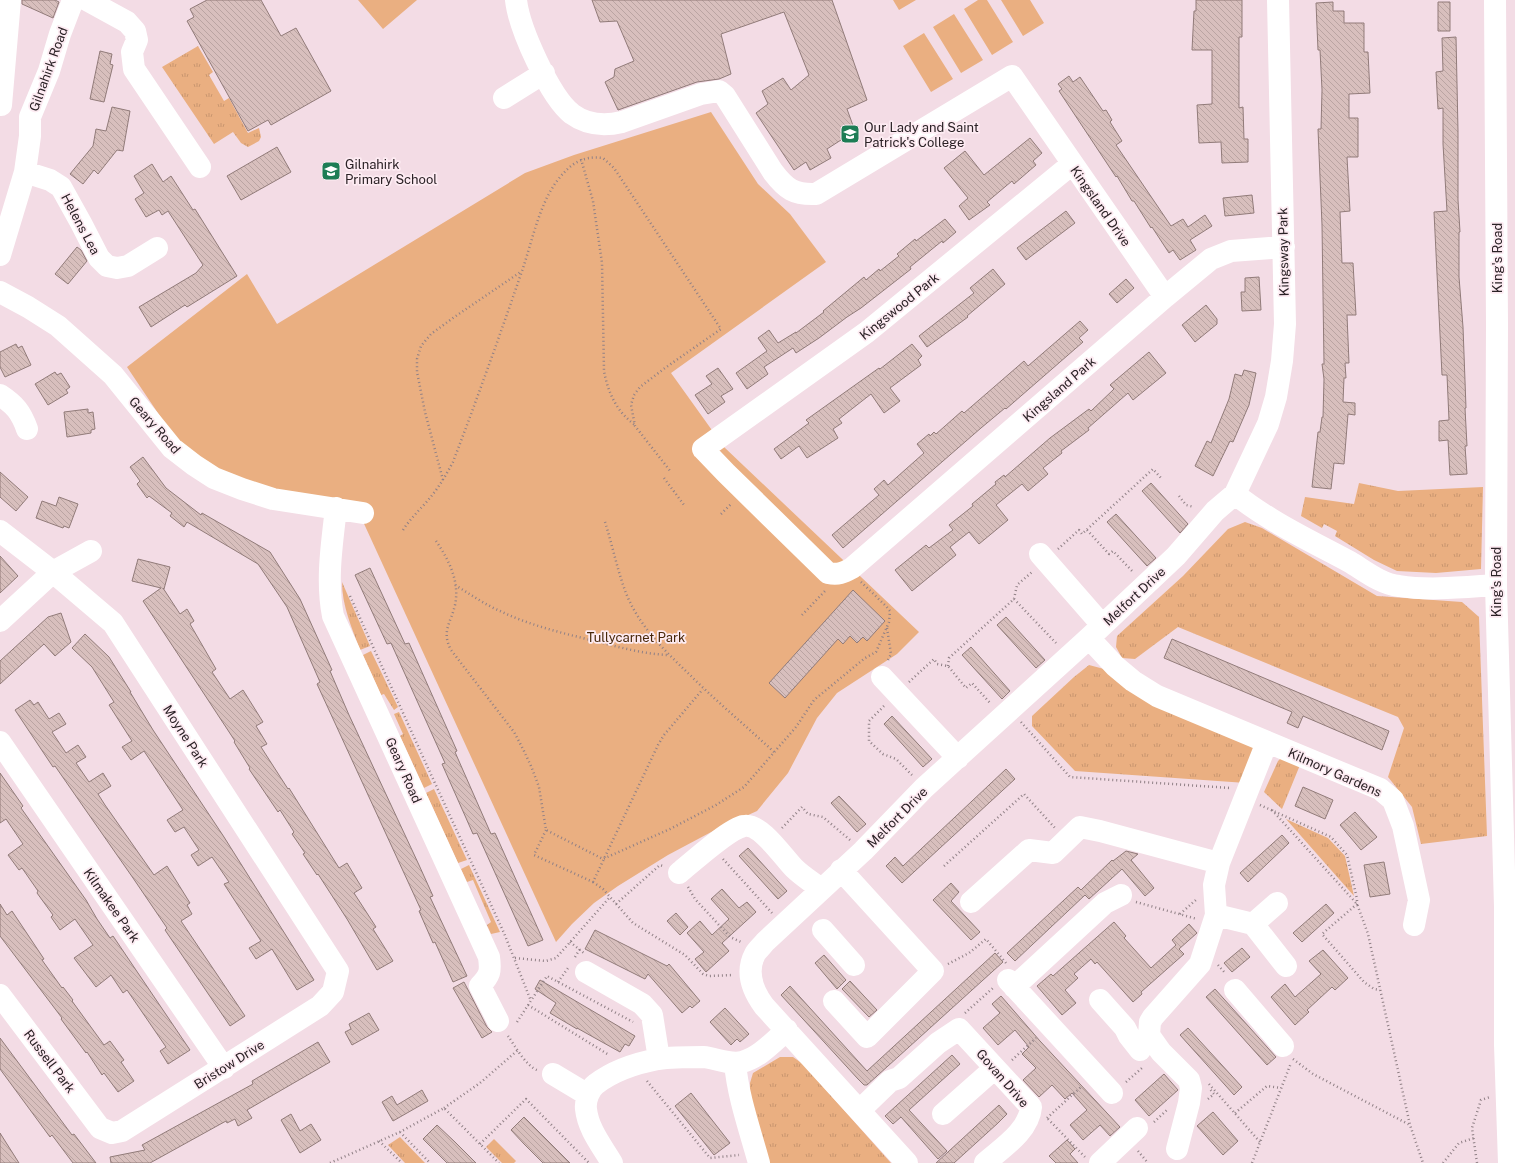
<svg xmlns="http://www.w3.org/2000/svg" width="1515" height="1163" font-family="'Public Sans',sans-serif">
<style>
.grass{fill:url(#grass-tufts)}
.park{fill:#eaaf81}
.building{fill:url(#building-back-hatch);stroke:#917b79}
.lines{fill:none;stroke-linecap:round;stroke-linejoin:round}
.path{stroke:#908086;stroke-width:2.5;stroke-dasharray:1 3;stroke-linecap:butt}
.minor{stroke:#fff;stroke-width:22}
.labels{text-anchor:middle;stroke-width:3.5;stroke-linejoin:round;paint-order:stroke}
.street-label{font-size:13px;fill:#2b2226;stroke:#fdebf2}
.poi-label{font-size:13px;fill:#2b2226;stroke:#fdebf2;text-anchor:start}
.park-label{font-size:13px;fill:#472709;stroke:#fdebf2}
</style>
<defs>
<pattern id="grass-tufts" width="24" height="20" patternUnits="userSpaceOnUse"><rect width="24" height="20" fill="#eaaf81"/><path d="M3 7l-1-3M5 7V3M7 7l1-3M15 17l-1-3M17 17v-4M19 17l1-3" fill="none" stroke="#c9966f"/></pattern>
<pattern id="building-back-hatch" width="6" height="6" patternUnits="userSpaceOnUse"><rect width="6" height="6" fill="#d8bfbd"/><path d="M-1 5l2 2M0 0l6 6M5-1l2 2" fill="none" stroke="#baa4a2"/></pattern>
</defs>
<rect width="100%" height="100%" fill="#f3dce5"/>
<!-- grass -->
<path class="grass" d="M198 46 213 72 209 75 224 101 229 98 248 133 259 128 261 137 259 141 248 147 241 143 233 132 214 144 162 67Z
M1359 483 1398 491 1483 487 1481 569 1436 573 1397 571 1374 560 1335 536 1337 531 1324 524 1322 528 1301 516 1305 497 1354 504Z
M1245 522 1262 528 1377 596 1462 602 1479 617 1487 836 1421 844 1412 807 1388 777 1404 728 1398 717 1178 627 1135 659 1122 658 1116 647 1117 636 1183 576 1228 529Z
M342 582 370 646 360 650C352 628 342 606 342 582Z
M371 651 398 707 394 710 384 694 381 695 363 655Z
M1089 665 1104 669 1251 742 1256 751 1246 783 1075 771 1032 726V716L1074 677Z
M399 712 432 784 424 788 400 736 403 734 394 714Z
M1281 758 1300 765 1282 809 1264 792 1278 761Z
M434 789 467 860 458 863 426 793Z
M1286 819 1328 838 1345 856 1354 896Z
M469 865 500 932 491 934 487 925 491 922 473 880 467 882 461 869Z
M780 1057H793L803 1064 891 1163H769L747 1090 750 1089V1083L753 1073Z
M400 1137 425 1163H405L388 1145Z
M494 1139 516 1161 514 1163H502L486 1147Z"/>
<!-- park -->
<path class="park" d="M358 0H417L383 29Z
M893 0H916L899 10Z
M978 0H987L1013 42 992 55 964 9Z
M1001 0H1030L1044 23 1023 36Z
M954 14 983 60 961 73 933 27Z
M924 33 953 79 931 92 903 46Z
M711 112 758 184 790 214 826 262 671 373 724 447 919 632 897 654 837 693 817 718 788 773 757 811 715 830 668 855 618 886 594 903 572 924 556 942 360 515 262 502 178 443 127 367 247 274 277 324 525 173 574 155Z"/>
<!-- building -->
<path class="building" d="M22 0H55L59 2 53 18 22 4Z
M207 0H261L281 36 296 28 331 91 271 125 268 120 248 131 187 21 194 17 190 9Z
M592 0H832L867 100 847 109 855 131 827 149 831 158 810 170 806 162 794 170 756 113 768 104 762 91 783 78 791 90 809 75 784 12 721 34 731 74 719 79 697 82 618 110 605 82 614 77 615 69 634 61 617 21 600 22Z
M1196 0H1242V37H1239V108L1243 107 1244 139H1248V162L1222 163 1221 142 1199 143 1197 105 1212 104V50H1192L1194 11H1196Z
M1333 2V11H1344V23H1364V52H1368L1370 93 1349 94V118H1358V157H1347L1350 211 1340 212 1342 263H1353L1356 315H1347L1349 363H1345L1346 378H1344L1343 402 1355 403V415L1348 414 1344 464 1334 463 1331 489 1312 487 1318 432H1320L1322 417H1323L1324 379 1322 364H1324L1322 225 1318 129H1321L1322 90 1320 50H1318L1316 3Z
M1438 2H1450V31H1438Z
M1456 37 1458 131V200L1460 232H1459V277L1463 327 1466 408H1465L1467 446H1465L1467 474 1450 475 1448 440 1439 441V421L1449 420 1447 375H1442L1434 212 1447 211 1443 144V108L1438 109 1436 72 1443 71 1442 38Z
M100 51 112 54 110 64 113 65 104 102 90 99Z
M1069 76 1073 82 1080 77 1103 111 1106 110 1112 120 1110 122 1122 141 1116 145 1171 226 1183 219 1188 227 1205 215 1212 226 1190 240 1196 250 1180 260 1173 250 1169 253 1152 227 1151 228 1134 201H1132L1117 176 1116 177 1059 91 1062 89 1058 84Z
M112 107 130 111 123 151 117 150 98 174 94 170 83 184 70 174 93 146 96 129 106 131Z
M1030 138 1042 153 1033 161 1036 165 1014 184 1012 181 987 202 990 205 969 220 959 206 968 198 944 168 965 151 984 175Z
M277 147 291 172 241 200 227 176Z
M152 164 163 182 171 176 193 210 195 209 237 276 187 307 185 305 151 327 139 307 196 273 203 265 168 211 162 215 159 210 146 217 135 199 144 193 134 176Z
M1252 195 1254 213 1225 216 1223 198Z
M1066 211 1075 223 1026 260 1017 248Z
M945 219 956 232 943 243 942 241 910 267 911 269 861 308 847 317 819 338 796 353 793 348 764 367 768 374 747 389 736 373 767 351 758 338 769 330 778 343 796 332V333L824 312 823 311 864 277 866 280 879 269 880 271 899 256 897 254 915 239 916 241Z
M77 247 81 250 87 261 68 284 55 274Z
M993 269 1005 284 967 316 968 317 927 347 919 336 974 293 970 288Z
M1259 277 1261 310 1242 311 1241 292H1245V278Z
M1126 279 1134 288 1117 303 1109 294Z
M1206 305 1217 319V324L1195 342 1182 325Z
M1080 321 1088 330 1079 338 1083 342 1006 409 1005 408 981 428 843 548 832 535 879 495 874 489 884 480 888 485 924 453 917 444 929 434 930 436 934 432 936 434 962 411 964 413 1024 361 1028 366Z
M16 344 18 348 22 346 31 365 5 377 0 367V352Z
M912 344 922 356 918 360 921 365 890 388 900 401 884 413 871 394 839 419 842 423 833 429 838 438 807 458 799 446 781 459 774 449 809 423 806 420 879 368 880 369Z
M1149 352 1166 373 1133 400 1128 393 1088 428 1089 430 1061 451 1062 453 1043 468 1048 474 1028 491 1022 484 996 505 1008 520 979 544 969 532 950 547 956 555 912 591 895 570 926 545 929 548 953 530 949 525 973 506 972 504 996 484 995 482 1004 475 1005 477 1050 438 1089 409 1091 411 1114 389 1110 385Z
M718 368 733 389 721 396 725 402 708 414 695 395 712 384 706 376Z
M1244 370 1256 373 1249 405 1233 442 1230 441 1213 476 1195 466 1207 441 1211 443 1229 399 1235 374 1242 376Z
M55 372 57 375 61 373 70 387 66 390 68 393 48 405 35 384Z
M88 409V413L93 412 95 429 91 430V433L67 437 64 412Z
M143 457 166 488 201 515 202 513 270 552 300 599 332 670 330 671 349 715 419 865 433 896 430 897 467 976 453 982 435 942 433 943 419 911 421 910 317 684 320 682 287 607 258 564 187 522 184 527 170 516 172 513 149 496 147 498 137 484 140 481 130 467Z
M0 472 28 497 16 511 0 497Z
M1151 483 1188 524 1180 533 1142 491Z
M59 497 78 504 69 528 64 526 63 528 36 518 42 501 56 506Z
M1116 514 1156 558 1147 566 1107 522Z
M0 556 18 576 0 593Z
M138 559 170 567 164 589 163 588 180 614 187 609 194 621 190 624 216 669 212 672 230 699 243 690 263 722 256 726 267 744 261 747 288 789 289 788 339 868 347 863 362 888 354 893 376 927 373 929 393 961 377 970 347 919 318 874 317 875 303 854 305 853 292 834 294 832 280 810 278 812 249 769 250 768 234 742 235 741 143 601 161 588 132 581Z
M370 568 405 644 409 643 457 751 455 752 491 834 495 833 543 940 528 946 477 833 473 834 466 818 442 764 445 763 391 643 387 644 355 575Z
M853 590 885 621 867 641 863 637 857 643 850 636 843 644 838 639 785 698 769 683Z
M61 613 71 642 55 656 44 644 0 684V661L48 617Z
M1006 617 1045 660 1036 668 997 625Z
M85 634 109 657 131 692H130L153 730 224 837 314 980 297 990 272 949 256 959 249 948 261 941 224 884 229 882 212 857 198 866 191 855 199 850 184 827 175 832 167 820 183 810 144 751 131 760 122 747 132 741 109 705 114 702 92 667 72 648Z
M1172 639 1389 731 1382 750 1303 716 1298 728 1287 723 1292 712 1164 658Z
M971 647 1010 691 1002 699 962 655Z
M30 700 34 705 38 702 49 719 59 713 66 724 52 732 66 753 78 745 86 757 76 763 89 782 103 773 111 786 98 794 105 805 154 875 167 866 190 903 187 905 192 914 181 921 245 1016 230 1026 165 930 167 928 133 878 55 766 53 767 15 710Z
M892 716 932 759 923 767 884 724Z
M1006 769 1015 779 902 883 886 866 895 857 903 866Z
M0 773 23 806 21 808 86 900 97 919 110 938 113 936 190 1050 168 1064 160 1051 166 1047 127 990 123 993 111 975 96 987 74 958 93 945 75 919 60 930 51 917 53 915 37 893 38 891 22 868 19 870 8 855 23 844 6 819 0 823Z
M1303 787 1333 800 1325 819 1295 806Z
M839 796 866 824 857 832 831 803Z
M1355 812 1377 837 1361 850 1340 825Z
M1282 835 1289 843 1248 882 1240 873Z
M748 848 787 891 778 899 739 856Z
M1126 851 1138 854 1131 860 1154 888 1145 896 1122 869 1089 899 1085 895 1015 961 1007 953 1078 887 1081 890 1112 860 1113 861Z
M1384 862 1390 894 1370 897 1364 865Z
M951 883 959 892 951 901 980 932 971 940 933 900Z
M722 889 739 908 747 902 756 912 722 943 729 951 706 972 695 959 704 952 687 933 700 921 712 935 729 919 711 899Z
M0 904 7 915 12 911 44 959 42 960 62 988 63 987 73 1000 72 1001 104 1045 110 1041 124 1060 121 1062 134 1081 118 1092 104 1073 102 1075 87 1052 86 1053 61 1019 62 1018 0 936Z
M1326 904 1334 913 1302 942 1293 933Z
M676 913 688 927 680 935 667 921Z
M1114 922 1126 936 1124 938 1151 968 1176 945 1172 940 1189 924 1197 933 1179 949 1184 954 1141 992 1142 994 1133 1002 1097 962 1095 964 1091 959 1074 974 1078 978 1065 990 1076 1003 1062 1015 1037 986 1051 974 1053 976Z
M595 930 667 966 669 964 700 1001 692 1008 690 1006 682 1013 648 974 645 979 585 949Z
M1242 948 1250 957 1232 972 1224 963Z
M1323 950 1348 978 1335 990 1332 987 1307 1010 1309 1012 1295 1025 1271 997 1285 984 1295 997 1321 974 1309 961Z
M995 953 1003 962 867 1085H864L858 1079 781 995 790 986 867 1071Z
M824 955 846 980 837 989 815 963Z
M540 980 635 1036 629 1046 625 1044 620 1052 577 1028V1029L550 1013 556 1003 535 989Z
M850 981 877 1010 869 1017 842 989Z
M464 982 487 1027 492 1032 482 1038 453 988Z
M1215 989 1276 1057 1267 1065 1206 997Z
M1001 996 1040 1041 1120 1127 1110 1136 1100 1125 1083 1140 1070 1125 1087 1110 1072 1093 1065 1099 1052 1085 1039 1097 1023 1080 1036 1068 1022 1054 1029 1047 1015 1030 998 1045 983 1028 1000 1013 992 1004Z
M725 1008 749 1034 740 1042 737 1039 731 1045 710 1022Z
M369 1013 379 1030 352 1045 345 1032 351 1029 349 1024Z
M1188 1028 1242 1087 1234 1095 1180 1035Z
M0 1038 72 1135 74 1134 96 1163H73L52 1135 50 1137 0 1069Z
M318 1042 330 1062 247 1110 252 1118 238 1126 235 1119 227 1123 226 1121 150 1163H111L110 1157 145 1150 142 1145 253 1084 252 1081Z
M952 1055 960 1064 909 1110 947 1151 938 1159 901 1117 893 1124 885 1116Z
M1164 1074 1178 1090 1149 1116 1135 1100Z
M422 1090 428 1101 393 1121 382 1102 392 1096 397 1105Z
M691 1093 730 1143 714 1155 675 1106Z
M999 1105 1007 1114 998 1123 954 1163H936Z
M1213 1112 1238 1141 1223 1155 1197 1126Z
M291 1114 300 1131 311 1124 321 1140 300 1153 281 1120Z
M524 1117 570 1163H543L524 1144 511 1130Z
M437 1125 455 1142 476 1163H447L423 1139Z
M0 1133 19 1163H0Z
M1067 1140 1075 1149 1070 1154 1078 1163H1056L1049 1156Z"/>
<g class="lines">
<!-- path -->
<path class="path" d="M581 159 593 201 602 263 604 371C608 393 617 412 635 425
M664 478 684 505
M443 480 425 412 417 372V359L421 346 431 334 453 318 522 271
M1179 496 1186 505 1194 507
M721 514 731 504
M605 522C613 547 618 574 628 598 642 629 665 651 689 674 716 701 746 726 774 752
M403 530C412 516 424 506 433 494 441 484 447 473 453 462 477 399 500 335 522 271 532 242 539 205 557 181 569 165 582 155 603 158L614 168 721 329 665 368 640 387 634 395 631 405 635 426 671 472
M1087 530 1109 554 1113 551 1134 573
M436 541C449 560 460 582 455 605 451 623 441 631 451 650L514 732 523 749 531 766 539 787 546 830 603 859 670 829 716 805 744 787 796 727 814 700 865 658 876 652 889 622 890 611 886 606 861 582
M1058 549 1079 530 1082 534 1153 469 1161 478
M455 585C470 594 484 604 500 611 531 626 566 634 599 642 622 648 645 654 668 655
M350 596 428 768 504 933 531 1001
M1014 599 1056 643
M802 615 826 590
M887 628 891 654 888 660
M948 666 949 658 1014 599 1017 585 1032 572
M909 682 934 659 937 664 948 666 966 688 972 683 991 704
M884 706 869 721V741L883 754 896 759 912 775
M1021 722 1070 777 1230 788
M1260 805 1331 837 1347 855 1357 899V904L1322 934 1364 982 1374 989 1380 990
M1272 810 1357 904 1368 934 1410 1125 1423 1163
M782 828 802 807 808 814 823 817 850 840
M546 830 534 855 593 882 658 745 664 735 703 689
M723 859 772 913
M944 866 1024 794 1055 828
M593 882 603 889 633 923 685 955 703 974 709 976 733 975
M688 887 695 899 730 937 741 942
M1136 902 1197 919
M616 904 660 865 663 866
M1180 914 1197 899
M570 942 585 954
M575 957 580 949
M515 958 546 961 556 958 610 897
M948 964 969 953 986 939 1006 963
M1218 965 1226 974
M558 982 568 968
M528 1005 609 1055
M965 1013 993 988
M517 1022 547 976 633 1022
M508 1036C515 1046 526 1066 537 1070
M1293 1059 1313 1074 1410 1125
M1012 1060 1036 1038
M647 1081 710 1158 739 1155
M1126 1082 1142 1068
M1209 1084 1260 1142
M1208 1099 1214 1094 1209 1088
M444 1108 480 1083 518 1050
M1235 1113 1267 1086 1281 1088
M1047 1118 1082 1086
M1048 1119 1085 1157
M1154 1122 1168 1109
M400 1132 430 1163
M379 1141 402 1163
M480 1144 526 1099 589 1163
M1138 1151 1148 1163
M330 1163 400 1132 444 1108 499 1163
M1252 1163 1291 1063
M1443 1163 1459 1143 1474 1138
M1477 1163 1472 1128 1481 1100 1490 1097"/>
<!-- minor -->
<path class="minor" d="M87 0 127 22 135 31 137 40 132 52 134 69 200 167
M516 0C519 28 550 97 572 114 587 125 605 126 622 122L701 94 719 91 725 96 773 172C786 189 794 195 816 194L1012 76 1165 297
M1495 0 1497 324 1496 585 1505 907V1045L1509 1163
M504 98 544 73
M1 105 10 0
M1072 164 867 332 703 449 726 473 828 573C838 575 843 573 852 568L1165 297 1211 259 1231 251 1284 247
M25 172 50 180 61 187 81 223 99 258 107 266 117 268 128 266 157 248
M0 255 25 172 30 136V117L49 71 60 34 73 0
M0 292 28 307 58 326 113 375 172 448 194 465 214 478 242 489 273 499 363 513
M0 395C15 405 21 412 27 429
M1235 494 1268 424 1276 397 1282 361 1285 324 1278 0
M336 508C332 544 326 580 333 616L489 957C491 972 490 975 480 986L498 1021
M0 531 53 572 113 623 338 971 333 992 320 1006 122 1131 112 1133 100 1128 0 995
M1040 554 1102 625
M0 621 53 572 91 551
M1089 638 1115 666 1133 681 1157 696 1380 789 1393 800 1403 826 1419 900 1414 925
M882 677 958 758
M0 742 224 1068
M679 873C691 863 730 828 744 826 761 823 783 857 794 868 802 876 812 882 821 889
M971 902 1029 850 1053 853 1080 827 1100 831 1219 863
M1216 915 1253 924 1286 966
M1253 924 1277 903
M823 930 854 965
M586 972 642 1004 652 1015 659 1059
M1008 980 1112 1093
M1014 987 1105 903 1121 895
M1235 990 1283 1046
M1100 1000 1125 1028 1129 1036 1140 1050
M834 1001 867 1037 933 971 841 870
M735 1063C738 1097 750 1130 759 1163
M553 1074 588 1095
M860 1110 890 1081 899 1078 938 1043 959 1029 1031 1107C1029 1131 1002 1148 985 1163
M943 1114 995 1068
M1177 1149 1189 1103 1191 1088 1189 1080 1161 1052 1149 1035 1150 1022 1153 1017 1200 964 1216 915 1214 885 1219 863 1267 742
M612 1163C602 1146 588 1129 586 1109 585 1101 589 1089 596 1084 613 1071 637 1063 658 1059 672 1057 689 1057 703 1057 716 1058 729 1065 742 1062 759 1058 774 1041 787 1030
M907 1163 764 1006C753 991 745 973 755 954 757 950 762 946 765 942L863 851 924 788 1089 638 1176 556 1215 511 1235 494C1270 522 1311 541 1350 562 1365 571 1381 584 1399 586 1429 591 1465 587 1496 585
M1100 1163 1137 1128"/>
</g>
<!-- icons -->
<defs>
<g id="school-square" transform="scale(1)"><rect x="-9" y="-9" width="18" height="18" rx="4" fill="#1d7d55" stroke="#fdebf2"/><path d="M0-5L7-2L0 1L-7-2ZM-4 1L0 2.5L4 1V4Q0 6-4 4Z" fill="#fff"/></g>
</defs>
<g fill-rule="evenodd">
<use href="#school-square" x="850" y="134"/>
<use href="#school-square" x="331" y="171"/>
</g>
<g class="labels">
<!-- street labels -->
<g class="street-label">
<text transform="translate(48 69) rotate(-70)" y="5">Gilnahirk Road</text>
<text transform="translate(1101 206) rotate(55)" y="5">Kingsland Drive</text>
<text transform="translate(81 224) rotate(62)" y="5">Helens Lea</text>
<text transform="translate(1283 252) rotate(-91)" y="5">Kingsway Park</text>
<text transform="translate(1497 258) rotate(-90)" y="5">King's Road</text>
<text transform="translate(899 306) rotate(-39)" y="5">Kingswood Park</text>
<text transform="translate(1059 389) rotate(-41)" y="5">Kingsland Park</text>
<text transform="translate(155 425) rotate(49)" y="5">Geary Road</text>
<text transform="translate(1496 582) rotate(-90)" y="5">King's Road</text>
<text transform="translate(1134 596) rotate(-43)" y="5">Melfort Drive</text>
<text transform="translate(186 736) rotate(57)" y="5">Moyne Park</text>
<text transform="translate(404 770) rotate(66)" y="5">Geary Road</text>
<text transform="translate(1335 772) rotate(24)" y="5">Kilmory Gardens</text>
<text transform="translate(897 817) rotate(-45)" y="5">Melfort Drive</text>
<text transform="translate(112 905) rotate(55)" y="5">Kilmakee Park</text>
<text transform="translate(50 1061) rotate(53)" y="5">Russell Park</text>
<text transform="translate(229 1064) rotate(-32)" y="5">Bristow Drive</text>
<text transform="translate(1003 1078) rotate(49)" y="5">Govan Drive</text>
</g>
<!-- poi labels -->
<g class="poi-label">
<text x="864" y="132">Our Lady and Saint<tspan x="864" dy="15">Patrick's College</tspan></text>
<text x="345" y="169">Gilnahirk<tspan x="345" dy="15">Primary School</tspan></text>
</g>
<!-- park labels -->
<g class="park-label">
<text x="636" y="642">Tullycarnet Park</text>
</g>
</g>
</svg>
